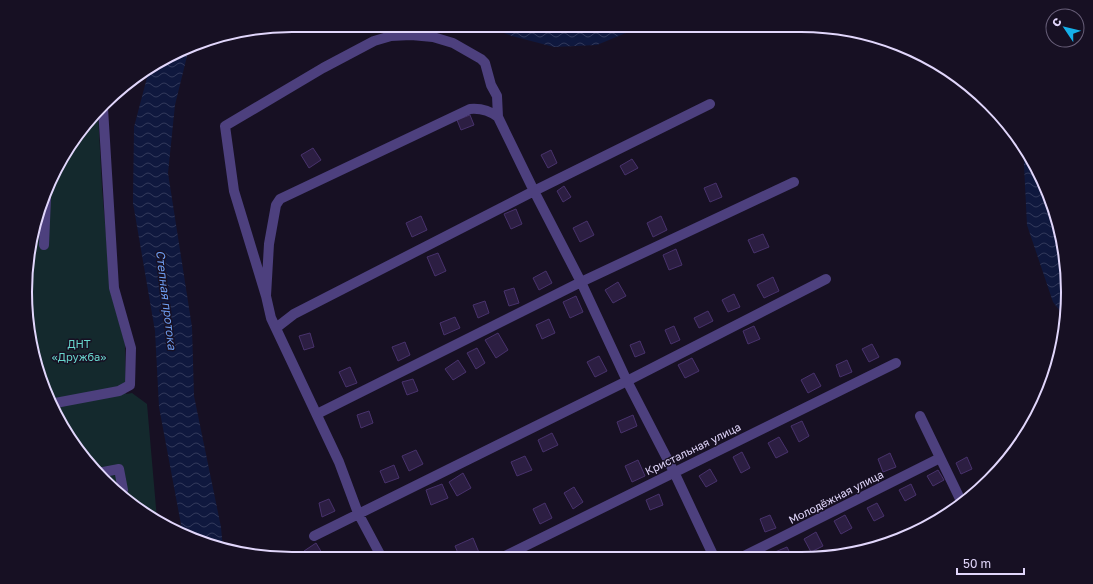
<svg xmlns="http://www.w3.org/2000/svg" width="1093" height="584" font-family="'Golos Text',sans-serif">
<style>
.garden{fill:#14292d}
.water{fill:url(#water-waves)}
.building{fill:#2c1e42;stroke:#48326c}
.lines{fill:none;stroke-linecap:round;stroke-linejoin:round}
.minor{stroke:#4d407e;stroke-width:10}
.labels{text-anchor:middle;stroke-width:3;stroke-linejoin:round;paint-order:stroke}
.park-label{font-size:11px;fill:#68d5cc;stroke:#171023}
.street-label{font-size:11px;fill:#e1d6fb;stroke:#171023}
.water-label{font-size:12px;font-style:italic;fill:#6e9ef2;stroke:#171023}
.rim{fill:none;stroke:#e1d6fb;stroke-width:2}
</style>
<defs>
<pattern id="water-waves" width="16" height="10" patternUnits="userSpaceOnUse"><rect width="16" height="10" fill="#0f183e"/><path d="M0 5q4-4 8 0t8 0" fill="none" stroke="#32395b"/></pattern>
</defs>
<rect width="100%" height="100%" fill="#171023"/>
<!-- garden -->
<path class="garden" d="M98 113 102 188 111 294 125 344 126 394 132 393 147 404 157 519 103 481 52 410 34 361 26 310 34 223 70 144Z"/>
<!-- water -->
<path class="water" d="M482 25H645L597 45 554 47 512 36Z
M189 48 175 105 168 173 192 327 194 396 221 527 223 550 183 535 159 407 155 331 133 203 134 127 149 70Z
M1023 145 1032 159 1054 206 1055 220 1066 257 1067 310 1066 319 1053 302 1027 225Z"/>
<!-- building -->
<path class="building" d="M470 115 474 125 461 130 457 120Z
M313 148 321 160 309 168 301 155Z
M551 150 557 163 548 168 541 155Z
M632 159 638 168 625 175 620 166Z
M716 183 722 197 710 202 704 188Z
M564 186 571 197 563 202 557 191Z
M516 209 522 224 511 229 504 214Z
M421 216 427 230 412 237 406 223Z
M661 216 667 230 653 237 647 223Z
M587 221 594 235 580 242 573 228Z
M763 234 769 247 754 253 748 240Z
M676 249 682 265 669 270 663 255Z
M438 253 446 271 435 276 427 257Z
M546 271 552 283 539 290 533 278Z
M773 277 779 291 764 298 757 285Z
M618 282 626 296 613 303 605 290Z
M514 288 519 303 509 306 504 291Z
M734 294 740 307 728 312 722 300Z
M576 296 583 312 570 318 563 302Z
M485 301 489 313 478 318 473 305Z
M708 311 713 321 699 328 694 318Z
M455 317 460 328 444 335 440 323Z
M549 319 555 333 542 339 536 325Z
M674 326 680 340 671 344 665 330Z
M754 326 760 339 748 344 743 331Z
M310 333 314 347 304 350 299 336Z
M498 333 508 350 496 358 485 340Z
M640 341 645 353 635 357 630 345Z
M405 342 410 355 398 361 392 347Z
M872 344 879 357 869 362 862 349Z
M477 348 485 363 476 369 467 353Z
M599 356 607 371 595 377 587 362Z
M692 358 699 371 685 378 678 365Z
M458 360 466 372 453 380 445 369Z
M847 360 852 372 840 377 836 365Z
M350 367 357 383 346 387 339 372Z
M814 373 821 386 808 393 801 380Z
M413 379 418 391 407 395 402 382Z
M369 411 373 423 361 428 357 415Z
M633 415 637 426 621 433 617 422Z
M802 421 809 436 799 442 791 426Z
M552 433 558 445 543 452 538 440Z
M779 437 788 452 776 458 768 443Z
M416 450 423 464 409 471 402 456Z
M742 452 750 468 741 473 733 457Z
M890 453 896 467 883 472 878 459Z
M525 456 532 470 517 476 511 462Z
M967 457 972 469 961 474 956 463Z
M638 460 645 476 632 482 625 466Z
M394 465 399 478 385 483 380 471Z
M710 469 717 481 706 487 699 476Z
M938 470 944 480 933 486 927 476Z
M463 473 471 488 457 496 449 482Z
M442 484 448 498 431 505 426 490Z
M911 484 916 495 905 501 899 490Z
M574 487 583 502 573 509 564 493Z
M659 494 663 505 650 510 646 500Z
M329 499 335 511 322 517 319 503Z
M545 503 552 518 540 524 533 509Z
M877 503 884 516 874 521 867 508Z
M770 515 776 528 765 532 760 519Z
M845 515 852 528 841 534 834 521Z
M816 532 823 546 811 552 804 539Z
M473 538 480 555 473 558H460L455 546Z
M316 543 325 558H308L304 551Z
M787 547 792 557H777L775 552Z"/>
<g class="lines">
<!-- minor -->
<path class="minor" d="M44 245 46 198
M266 296 234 191 225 126 323 68 374 41 391 36 411 35 433 37 453 43 481 59 485 63 491 85 497 96 498 117 534 191 581 282 627 381 674 472 714 557
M276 328 294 314 534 191 710 104
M50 404 119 391 130 385 131 348 114 288 103 108
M317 414 581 282 794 182
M920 416 962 503
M98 473 119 469 123 490
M314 536 627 381 826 279
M742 557 940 458
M382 558 358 513 339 462 271 318 266 296 269 244 276 205 280 199 470 109C481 108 490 111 498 117
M501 558 896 363"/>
</g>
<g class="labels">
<!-- park labels -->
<g class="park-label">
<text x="79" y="348">ДНТ<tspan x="79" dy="13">«Дружба»</tspan></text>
</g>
<!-- street labels -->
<g class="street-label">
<text transform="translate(693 449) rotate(-26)" y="4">Кристальная улица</text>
<text transform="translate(836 497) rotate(-27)" y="4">Молодёжная улица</text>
</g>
<!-- water labels -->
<g class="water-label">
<text transform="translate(166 300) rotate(83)" y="4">Степная протока</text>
</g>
</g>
<!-- crop -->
<path d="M0 0H1093V584H0ZM292 32H801A260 260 0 0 1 1061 292V292A260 260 0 0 1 801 552H292A260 260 0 0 1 32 292V292A260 260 0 0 1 292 32Z" fill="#171023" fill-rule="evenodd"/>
<path class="rim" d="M292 32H801A260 260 0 0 1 1061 292V292A260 260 0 0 1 801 552H292A260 260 0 0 1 32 292V292A260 260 0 0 1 292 32Z"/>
<!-- north arrow -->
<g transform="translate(1065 28) rotate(305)"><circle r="19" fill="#171023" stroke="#685f79"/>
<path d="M0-3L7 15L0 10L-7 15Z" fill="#15b0e9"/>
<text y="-6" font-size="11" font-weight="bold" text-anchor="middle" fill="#e1d6fb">С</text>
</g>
<!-- scale -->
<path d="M957 568v6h67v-6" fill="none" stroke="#e1d6fb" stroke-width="2"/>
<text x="963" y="568" font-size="12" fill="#e1d6fb" stroke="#171023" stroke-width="3" paint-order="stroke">50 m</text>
</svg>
